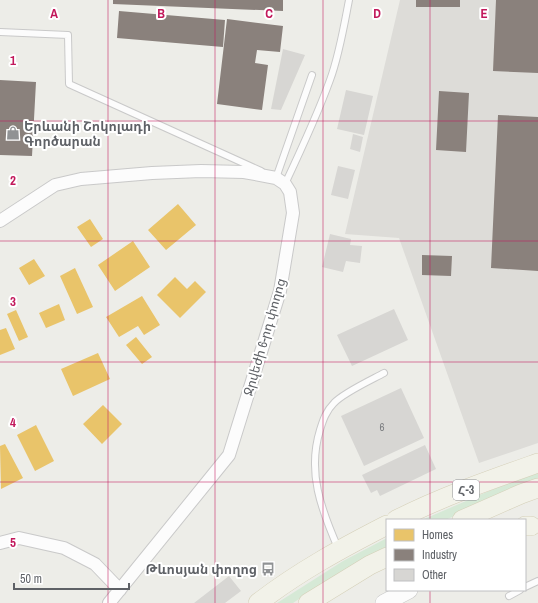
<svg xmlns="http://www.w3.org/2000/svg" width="538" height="603" font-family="'Archivo Narrow','Noto Sans Armenian',sans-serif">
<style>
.industrial{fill:#dddcd8}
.green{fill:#d6e9d6}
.homes{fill:#e9c46a}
.industry{fill:#8a817c}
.building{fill:#d7d6d3}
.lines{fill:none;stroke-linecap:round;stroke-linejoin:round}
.lane-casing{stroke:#c9c9c9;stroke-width:8}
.street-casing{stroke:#c9c9c9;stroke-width:14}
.secondary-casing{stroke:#c9c9c9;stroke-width:18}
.primary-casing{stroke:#d4cfb7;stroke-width:20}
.lane{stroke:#fcfcfc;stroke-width:6}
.street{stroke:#fcfcfc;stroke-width:12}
.secondary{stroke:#fcfcfc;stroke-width:17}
.primary{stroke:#f2f2e9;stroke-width:19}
.grid{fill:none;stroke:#c2185b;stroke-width:1;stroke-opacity:0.55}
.labels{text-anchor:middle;stroke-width:4;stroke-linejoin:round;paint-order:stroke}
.number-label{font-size:11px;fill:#7d7f82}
.shield{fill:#fff;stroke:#8e9094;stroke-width:1}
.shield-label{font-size:12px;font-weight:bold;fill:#5e6166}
.poi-label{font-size:13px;font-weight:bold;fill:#5e6166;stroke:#fff;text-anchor:start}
.street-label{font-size:13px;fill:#5e6166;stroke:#fff}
.grid-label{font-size:13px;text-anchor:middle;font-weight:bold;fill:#c2185b;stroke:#fff;stroke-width:4;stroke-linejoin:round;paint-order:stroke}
</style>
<rect width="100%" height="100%" fill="#edede8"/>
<!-- industrial -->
<path class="industrial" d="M400 0H538V443L479 463 399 238 345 234Z"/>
<!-- green -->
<path class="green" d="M538 472V482L445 520H422L496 488Z
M387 538V548L314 589 293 603H277L343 561Z"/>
<!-- homes -->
<path class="homes" d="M178 204 196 225 166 250 148 230Z
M90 219 103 239 91 247 77 227Z
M133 241 150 267 115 291 98 265Z
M34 259 45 276 29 285 19 268Z
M75 268 93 307 77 314 60 276Z
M175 277 187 289 195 281 206 292 180 318 157 295Z
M142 296 160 325 144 335 138 326 119 337 106 317Z
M59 304 65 320 46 328 39 313Z
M16 310 28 337 19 341 7 314Z
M6 328 15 349 0 355V330Z
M136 337 152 357 142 364 126 345Z
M98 353 110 379 73 396 61 369Z
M103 405 122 424 102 444 83 424Z
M36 425 54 461 35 471 17 435Z
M5 444 23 478 1 489 0 446Z"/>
<!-- industry -->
<path class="industry" d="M113 0H283V11L113 4Z
M416 0H460V7H416Z
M496 0H538V73L493 71Z
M119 11 225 20 223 47 117 38Z
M227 19 283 26 280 52 257 50 255 63 268 65 262 110 217 104Z
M0 80 36 82 32 156 0 155Z
M439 91 469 93 466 152 436 150Z
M498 115 538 117V271L491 268Z
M422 255 452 256 451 276 422 275Z"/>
<!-- building -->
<path class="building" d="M283 49 305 55 281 110 271 109Z
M346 90 373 96 364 135 337 129Z
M353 134 363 137 360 152 350 149Z
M338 166 355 170 348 199 331 195Z
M330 234 351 239 350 245 362 246 360 263 346 261 343 272 322 267Z
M394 309 408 340 352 366 337 335Z
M401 388 424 438 364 466 341 416Z
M425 445 436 469 380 496 377 490 371 493 362 475Z
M229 576 241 591 225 603H194Z"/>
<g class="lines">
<!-- lane casing -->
<g class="lane-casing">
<path id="lane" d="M0 32 68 35 69 84 261 171
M275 177 276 178 312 75
M285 184C301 150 317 116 330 80 339 56 344 26 349 0
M338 548C321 509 307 472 320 430 323 420 326 411 334 403 343 393 371 380 384 373
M525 587 538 581
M509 596 520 590"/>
</g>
<!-- street casing -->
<g class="street-casing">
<path id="street" d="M0 221 55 185 81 179 152 173 201 171 244 172 276 178 285 184 290 192 293 213 280 291 229 455 109 603
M0 543 19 538 64 548 95 564 120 590"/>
</g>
<!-- secondary casing -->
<g class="secondary-casing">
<path id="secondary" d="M384 603 409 590"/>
</g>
<!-- primary casing -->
<g class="primary-casing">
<path id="primary" d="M396 520C441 497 490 480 538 463
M462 520 521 494 538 488
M525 526H531
M258 603C298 572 342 548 387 525
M308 603 370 565 387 557"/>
</g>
<!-- lane -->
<use href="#lane" class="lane"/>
<!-- street -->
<use href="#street" class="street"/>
<!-- secondary -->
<use href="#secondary" class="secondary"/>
<!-- primary -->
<use href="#primary" class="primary"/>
</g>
<!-- grid -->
<path class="grid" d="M108 0V603M215 0V603M323 0V603M430 0V520M0 121H538M0 241H538M0 362H538M0 482H538M430 590V603"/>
<!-- icons -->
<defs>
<g id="shop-bare" transform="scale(1.08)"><path d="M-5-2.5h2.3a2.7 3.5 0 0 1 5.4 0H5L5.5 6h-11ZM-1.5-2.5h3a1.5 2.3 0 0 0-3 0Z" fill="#909294" stroke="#fff" stroke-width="2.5" paint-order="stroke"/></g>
<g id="bus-bare" transform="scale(1.08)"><path d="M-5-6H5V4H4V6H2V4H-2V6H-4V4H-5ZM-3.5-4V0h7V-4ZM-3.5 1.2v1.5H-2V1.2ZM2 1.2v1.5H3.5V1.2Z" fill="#909294" stroke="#fff" stroke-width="2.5" paint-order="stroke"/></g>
</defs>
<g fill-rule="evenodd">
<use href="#shop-bare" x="13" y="133"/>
<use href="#bus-bare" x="268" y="569"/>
</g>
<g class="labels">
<!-- number labels -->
<g class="number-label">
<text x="382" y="431">6</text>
</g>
<!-- shield labels -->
<rect class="shield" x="453" y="480" width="26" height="20" rx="3"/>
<g class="shield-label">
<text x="466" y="494">Հ-3</text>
</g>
<!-- poi labels -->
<g class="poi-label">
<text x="24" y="131">Երևանի Շոկոլադի<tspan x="24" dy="15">Գործարան</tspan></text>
<text x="257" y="574" text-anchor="end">Թևոսյան փողոց</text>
</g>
<!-- street labels -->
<g class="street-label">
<text transform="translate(264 337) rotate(-74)" y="5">Ջրվեժի 6-րդ փողոց</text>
</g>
</g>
<g class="grid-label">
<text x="54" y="18">A</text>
<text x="161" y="18">B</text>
<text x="269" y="18">C</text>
<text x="377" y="18">D</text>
<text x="484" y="18">E</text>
<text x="13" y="65">1</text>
<text x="13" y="185">2</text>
<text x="13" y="306">3</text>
<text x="13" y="427">4</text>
<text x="13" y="547">5</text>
</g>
<!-- legend -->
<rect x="386" y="519" width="140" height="72" fill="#ffffff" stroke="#bfc0c2"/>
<rect x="394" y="529" width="20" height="12" fill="#e9c46a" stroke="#bfc0c2"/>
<text x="422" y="539" font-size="12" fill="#5e6166">Homes</text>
<rect x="394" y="549" width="20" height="12" fill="#8a817c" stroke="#bfc0c2"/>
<text x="422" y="559" font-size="12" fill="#5e6166">Industry</text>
<rect x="394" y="569" width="20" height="12" fill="#d7d6d3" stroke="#bfc0c2"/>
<text x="422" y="579" font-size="12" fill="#5e6166">Other</text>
<!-- scale -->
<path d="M14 583v6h115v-6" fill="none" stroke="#5e6166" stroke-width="2"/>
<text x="20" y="583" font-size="12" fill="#5e6166" stroke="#ffffff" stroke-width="3" paint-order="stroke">50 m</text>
</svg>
